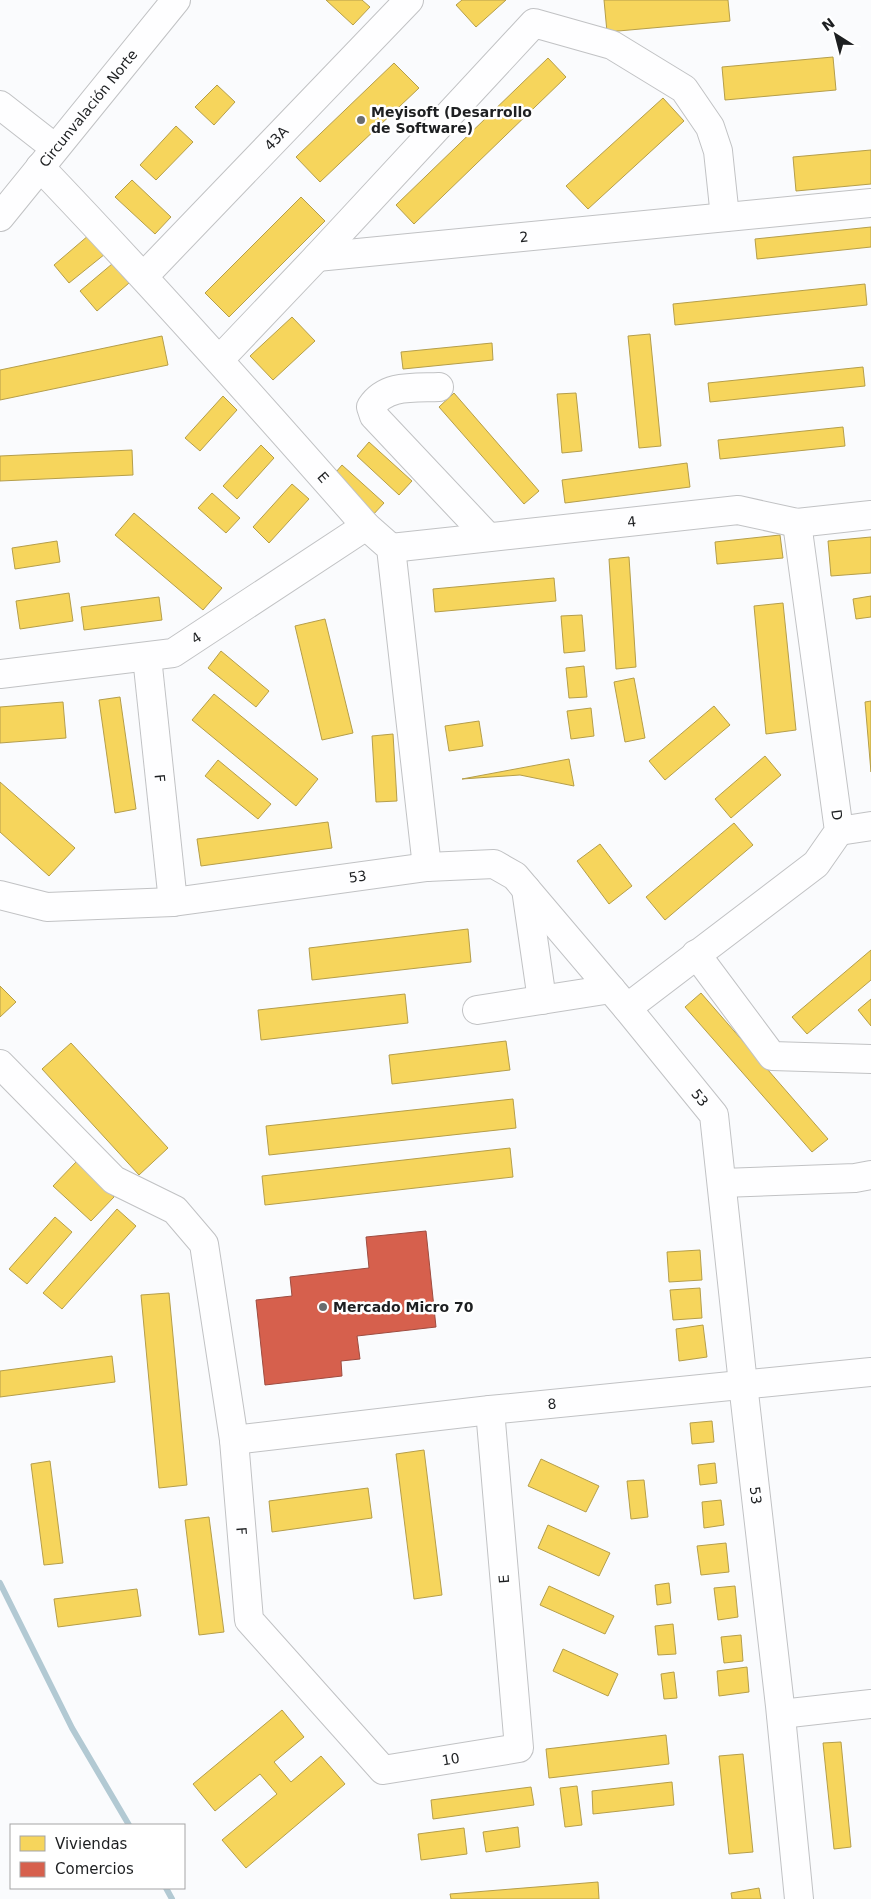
<svg xmlns="http://www.w3.org/2000/svg" width="871" height="1899" font-family="'DejaVu Sans',sans-serif">
<style>
.homes{fill:#f6d55c;stroke:#b59e4a}
.shops{fill:#d6604d;stroke:#9e4c40}
.lines{fill:none;stroke-linecap:round;stroke-linejoin:round}
.stream{stroke:#b2c9d3;stroke-width:6}
.minor-casing{stroke:#c1c2c4;stroke-width:30}
.major-casing{stroke:#c1c2c4;stroke-width:30}
.minor{stroke:#fefeff;stroke-width:28}
.major{stroke:#fefeff;stroke-width:28}
.poi-dot{fill:#6a6c6e;stroke:#fff;stroke-width:2}
.labels{text-anchor:middle;stroke-width:5;stroke-linejoin:round;paint-order:stroke}
.street-label{font-size:14px;fill:#1d1f21;stroke:#fff}
.poi-label{font-size:14px;font-weight:bold;fill:#1d1f21;stroke:#fff;text-anchor:start}
</style>
<rect width="100%" height="100%" fill="#fafbfd"/>
<!-- homes -->
<path class="homes" d="M326 0H362L370 7 353 25Z
M462 0H506L476 27 456 5Z
M604 0H728L730 21 607 32Z
M833 57 836 90 725 100 722 67Z
M548 58 566 77 414 224 396 205Z
M394 63 419 88 320 182 296 157Z
M217 85 235 102 214 125 195 107Z
M663 98 684 121 588 209 566 186Z
M176 126 193 142 156 180 140 165Z
M871 150V184L796 191 793 157Z
M132 180 171 217 155 234 115 197Z
M301 197 325 221 229 317 205 293Z
M871 227V247L757 259 755 239Z
M89 235 105 254 69 283 54 265Z
M112 264 129 283 97 311 80 291Z
M865 284 867 305 675 325 673 304Z
M292 317 315 341 273 380 250 356Z
M650 334 661 446 639 448 628 336Z
M162 336 168 365 0 400V370Z
M492 343 493 360 403 369 401 352Z
M863 367 865 386 710 402 708 383Z
M454 393 539 491 524 504 439 407Z
M576 393 582 451 562 453 557 394Z
M223 396 237 410 200 451 185 438Z
M843 427 845 446 720 459 718 440Z
M369 442 412 481 399 495 357 456Z
M261 445 274 458 237 499 223 486Z
M132 450 133 475 0 481V456Z
M687 463 690 487 565 503 562 480Z
M342 465 384 503 371 517 330 479Z
M292 484 309 499 269 543 253 527Z
M212 493 240 518 226 533 198 508Z
M134 513 222 588 203 610 115 535Z
M780 535 783 558 717 564 715 542Z
M871 537V573L831 576 828 541Z
M57 541 60 562 15 569 12 548Z
M629 557 636 667 616 669 609 559Z
M554 578 556 601 435 612 433 589Z
M69 593 73 621 20 629 16 601Z
M871 596V617L856 619 853 599Z
M159 597 162 620 84 630 81 607Z
M783 603 796 730 766 734 754 606Z
M582 615 585 651 564 653 561 616Z
M325 619 353 733 322 740 295 626Z
M221 651 269 691 256 707 208 668Z
M584 666 587 697 569 698 566 668Z
M634 678 645 738 625 742 614 682Z
M214 694 318 779 296 806 192 720Z
M120 697 136 809 115 813 99 700Z
M871 701V772L865 702Z
M63 702 66 738 0 743V707Z
M714 706 730 725 665 780 649 761Z
M591 708 594 736 571 739 567 711Z
M479 721 483 746 449 751 445 726Z
M393 734 397 801 376 802 372 736Z
M765 756 781 775 731 818 715 799Z
M569 759 574 786 520 775 462 779Z
M218 760 271 804 258 819 205 776Z
M0 782 75 848 49 876 0 832Z
M328 822 332 848 201 866 197 839Z
M734 823 753 845 665 920 646 897Z
M600 844 632 886 609 904 577 861Z
M468 929 471 962 312 980 309 948Z
M871 950V980L807 1034 792 1017Z
M0 986 16 1002 0 1017Z
M701 993 828 1139 812 1152 685 1007Z
M405 994 408 1023 261 1040 258 1010Z
M871 999V1026L858 1010Z
M506 1041 510 1070 392 1084 389 1055Z
M71 1043 168 1148 139 1175 42 1069Z
M513 1099 516 1128 269 1155 266 1126Z
M510 1148 513 1177 265 1205 262 1176Z
M76 1162 114 1197 91 1221 53 1186Z
M117 1209 136 1226 62 1309 43 1293Z
M55 1217 72 1232 27 1284 9 1269Z
M700 1250 702 1280 669 1282 667 1252Z
M700 1288 702 1318 673 1320 670 1290Z
M169 1293 187 1485 159 1488 141 1295Z
M703 1325 707 1357 679 1361 676 1329Z
M112 1356 115 1382 0 1397V1371Z
M712 1421 714 1442 692 1444 690 1423Z
M424 1450 442 1595 414 1599 396 1454Z
M541 1459 599 1486 586 1512 528 1486Z
M50 1461 63 1563 44 1565 31 1464Z
M715 1463 717 1483 700 1485 698 1465Z
M644 1480 648 1517 631 1519 627 1481Z
M368 1488 372 1518 272 1532 269 1501Z
M721 1500 724 1525 704 1528 702 1502Z
M209 1517 224 1632 199 1635 185 1520Z
M548 1525 610 1553 599 1576 538 1548Z
M726 1543 729 1572 701 1575 697 1546Z
M669 1583 671 1603 657 1605 655 1585Z
M549 1586 614 1616 605 1634 540 1605Z
M735 1586 738 1617 718 1620 714 1588Z
M137 1589 141 1616 58 1627 54 1599Z
M673 1624 676 1654 658 1655 655 1626Z
M741 1635 743 1661 724 1663 721 1637Z
M563 1649 618 1674 608 1696 553 1671Z
M747 1667 749 1692 719 1696 717 1671Z
M674 1672 677 1698 664 1699 661 1674Z
M282 1710 304 1737 274 1762 291 1782 321 1756 345 1784 246 1868 222 1840 277 1794 260 1774 215 1811 193 1784Z
M666 1735 669 1764 549 1778 546 1749Z
M841 1742 851 1847 834 1849 823 1743Z
M743 1754 753 1852 729 1854 719 1756Z
M672 1782 674 1805 593 1814 592 1791Z
M577 1786 582 1825 565 1827 560 1788Z
M531 1787 534 1805 433 1819 431 1800Z
M518 1827 520 1847 486 1852 483 1832Z
M464 1828 467 1854 421 1860 418 1834Z
M598 1882 599 1899H451L450 1894Z
M759 1888 761 1899H732L731 1893Z"/>
<!-- shops -->
<path class="shops" d="M426 1231 436 1327 357 1336 360 1359 341 1361 342 1376 265 1385 256 1300 292 1296 290 1277 369 1268 366 1237Z"/>
<g class="lines">
<!-- stream -->
<path class="stream" d="M0 1583 72 1728 129 1825
M166 1888 172 1899"/>
<!-- minor casing -->
<g class="minor-casing">
<g id="minor">
<path d="M0 105 55 148"/>
<path id="s1" d="M40 167C152 284 260 405 366 526L391 548 427 867"/>
<path id="s2" d="M317 257 871 203"/>
<path id="s3" d="M144 276 409 0"/>
<path d="M220 359 317 257 534 23 612 45 684 89 710 127 718 151 725 217"/>
<path d="M439 387C414 388 386 384 371 407L374 416 488 537"/>
<path id="s4" d="M391 548 738 510 797 523 871 515"/>
<path id="s5" d="M147 657 173 902"/>
<path id="s6" d="M0 674 173 653 366 526"/>
<path d="M839 831 871 826"/>
<path d="M526 889 542 1000"/>
<path id="s7" d="M0 895 47 907 173 902 427 867 494 864 515 876 627 1008 714 1115 743 1384 780 1706 799 1899"/>
<path d="M696 954 772 1056 871 1059"/>
<path d="M627 1008 816 864 839 831 797 523"/>
<path d="M477 1010 611 989"/>
<path id="s8" d="M0 1064 114 1180 175 1210 204 1244 234 1440 249 1620 383 1770 519 1748 490 1410"/>
<path d="M722 1183 855 1178 871 1175"/>
<path id="s9" d="M234 1440 490 1410 871 1372"/>
<path d="M781 1714 871 1704"/>
</g>
</g>
<!-- major casing -->
<g class="major-casing">
<g id="major">
<path id="s10" d="M0 217 176 0"/>
</g>
</g>
<!-- minor -->
<use href="#minor" class="minor"/>
<!-- major -->
<use href="#major" class="major"/>
</g>
<!-- markers -->
<g class="poi-dot">
<circle cx="361" cy="120" r="5"/>
<circle cx="323" cy="1307" r="5"/>
</g>
<g class="labels">
<!-- street labels -->
<g class="street-label">
<text dy="5" stroke="none"><textPath href="#s10" startOffset="140">Circunvalación Norte</textPath></text>
<text dy="5" stroke="none"><textPath href="#s3" startOffset="191">43A</textPath></text>
<text dy="5" stroke="none"><textPath href="#s2" startOffset="208">2</textPath></text>
<text dy="5" stroke="none"><textPath href="#s1" startOffset="420">E</textPath></text>
<text dy="5" stroke="none"><textPath href="#s4" startOffset="242">4</textPath></text>
<text dy="5" stroke="none"><textPath href="#s6" startOffset="202">4</textPath></text>
<text dy="5" stroke="none"><textPath href="#s5" startOffset="122">F</textPath></text>
<text transform="translate(837 815) rotate(82)" y="5">D</text>
<text dy="5" stroke="none"><textPath href="#s7" startOffset="361">53</textPath></text>
<text dy="5" stroke="none"><textPath href="#s7" startOffset="811">53</textPath></text>
<text dy="5" stroke="none"><textPath href="#s9" startOffset="320">8</textPath></text>
<text dy="5" stroke="none"><textPath href="#s7" startOffset="1216">53</textPath></text>
<text dy="5" stroke="none"><textPath href="#s8" startOffset="565">F</textPath></text>
<text transform="translate(504 1579) rotate(-95)" y="5">E</text>
<text dy="5" stroke="none"><textPath href="#s8" startOffset="924">10</textPath></text>
</g>
<!-- poi labels -->
<g class="poi-label">
<text x="371" y="117">Meyisoft (Desarrollo<tspan x="371" dy="16">de Software)</tspan></text>
<text x="333" y="1312">Mercado Micro 70</text>
</g>
</g>
<!-- legend -->
<rect x="10" y="1824" width="175" height="65" fill="#ffffff" stroke="#a5a5a6"/>
<rect x="20" y="1836" width="25" height="15" fill="#f6d55c" stroke="#a5a5a6"/>
<text x="55" y="1849" font-size="15" fill="#1d1f21">Viviendas</text>
<rect x="20" y="1862" width="25" height="15" fill="#d6604d" stroke="#a5a5a6"/>
<text x="55" y="1874" font-size="15" fill="#1d1f21">Comercios</text>
<!-- north arrow -->
<g transform="translate(836 35) rotate(324)" stroke="#ffffff" stroke-width="4" paint-order="stroke">
<path d="M0-4L9 19L0 12L-9 19Z" fill="#1d1f21"/>
<text y="-8" font-size="14" font-weight="bold" text-anchor="middle" fill="#1d1f21">N</text>
</g>
</svg>
